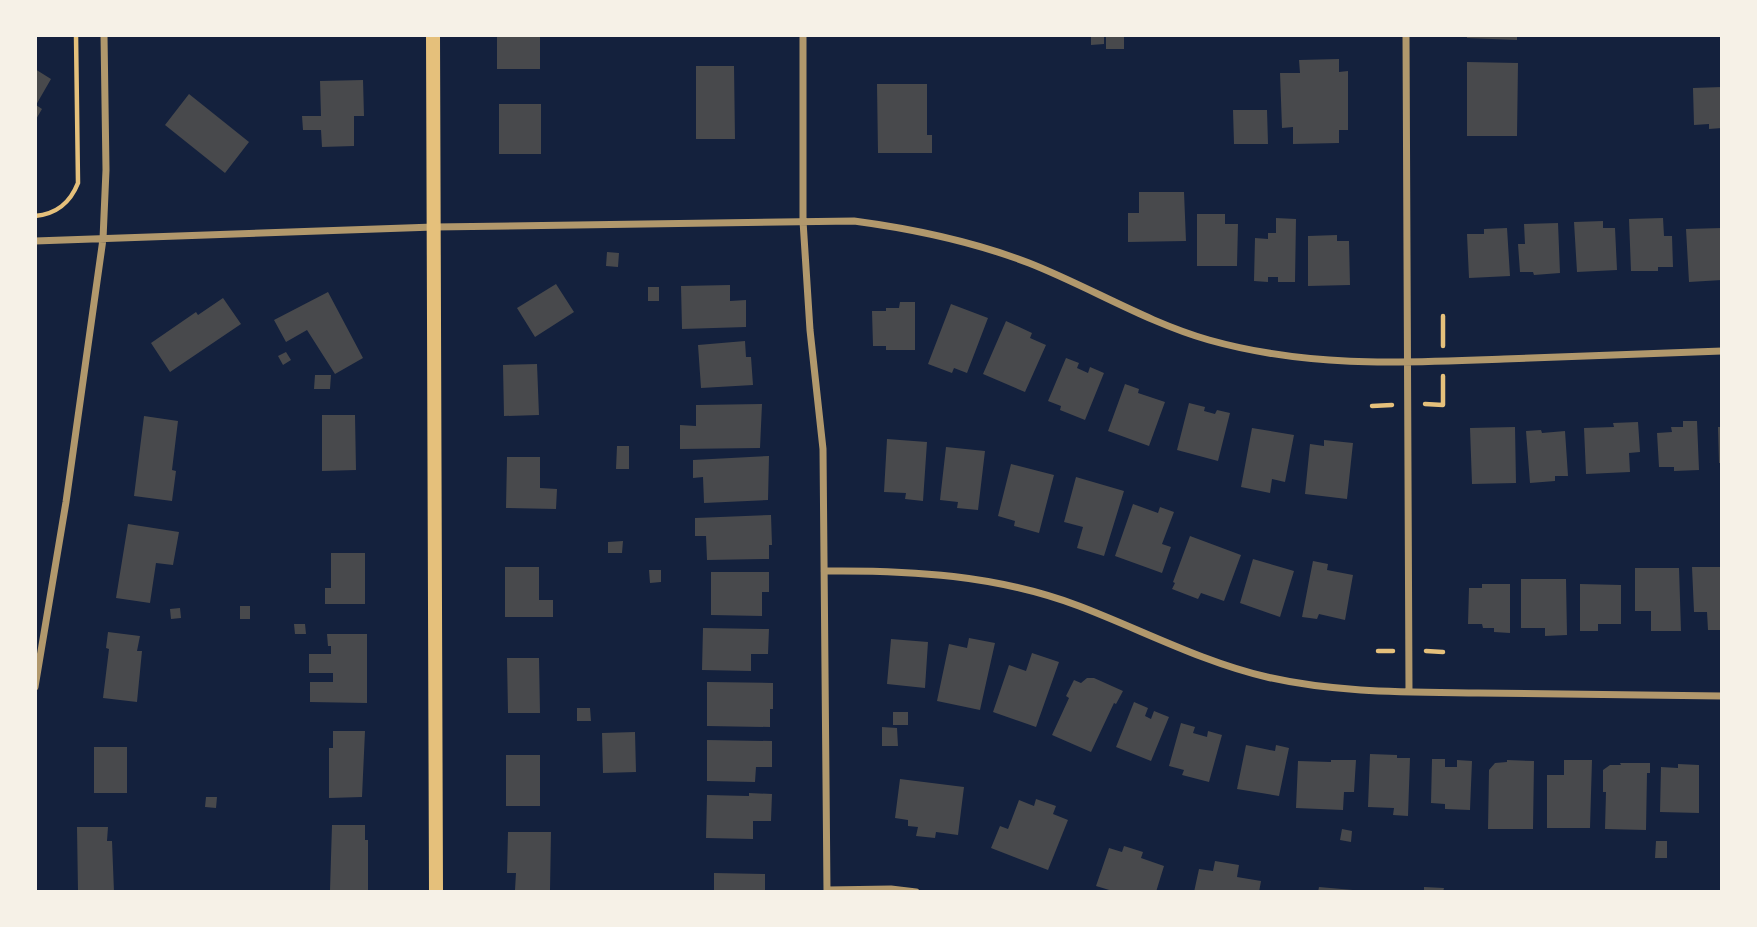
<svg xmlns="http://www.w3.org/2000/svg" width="1757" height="927" font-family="'Work Sans',sans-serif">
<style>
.building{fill:#48494c}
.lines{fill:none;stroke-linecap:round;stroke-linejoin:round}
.path{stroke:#e5c07b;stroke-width:4.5}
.minor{stroke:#b1986c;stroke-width:7}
.secondary{stroke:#e5c07b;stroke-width:14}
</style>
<rect width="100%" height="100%" fill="#14213d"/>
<!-- building -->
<path class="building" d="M497 35H540V69H497Z
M1091 35H1104V44L1091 45Z
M1106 35H1124V49H1106Z
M1467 35H1517V40L1467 38Z
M1339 59V72L1348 71V130H1339V143L1293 144V127L1282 128 1280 73H1300L1299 60Z
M1467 62 1518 63 1517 136H1467Z
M696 66H734L735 139H696Z
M35 69 51 79 36 105 42 109 35 121Z
M363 80 364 116H354V146L322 147 321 130H303L302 116H321L320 81Z
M877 84H927V135H932V153H878Z
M1722 87V128L1709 129V124L1694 125 1693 88Z
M189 94 249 142 225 173 165 125Z
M499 104H541V154H499Z
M1233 110H1267L1268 144H1234Z
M1139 192H1184L1186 241 1128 242V213H1139Z
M1197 214H1225V224H1238L1237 266H1197Z
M1276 218 1296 219 1295 282H1278V277H1268V282L1254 281 1255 238 1268 239V233H1276Z
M1663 218 1664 236H1672L1673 267H1658V271H1631L1629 219Z
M1603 221V228H1615L1617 270 1577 272 1574 222Z
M1558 223 1560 273 1534 275 1533 272H1520L1518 244H1525L1524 224Z
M1507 228 1510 276 1469 278 1467 234H1484V229Z
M1722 228V280L1689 282 1686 229Z
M1337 235V241H1349L1350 285 1308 286V236Z
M607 252 619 253 618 267 606 266Z
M556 284 574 312 535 337 517 308Z
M730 285V301L746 300V327L682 329 681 286Z
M648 287H659V301H648Z
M328 292 363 358 335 374 307 330 286 342 274 320Z
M223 298 241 324 170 372 151 343 196 312 198 315Z
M900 302H915V350H886V346H873L872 311H886V308H899Z
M951 304 988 318 967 373 954 368 952 373 928 364Z
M1006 321 1032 333 1030 338 1046 345 1025 392 983 374Z
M745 341 746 357H751L753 385 701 388 698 345Z
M286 352 291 360 283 365 278 356Z
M1066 358 1079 363 1077 368 1088 373 1090 367 1104 373 1085 420 1060 410 1061 406 1048 401Z
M537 364 539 415 504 416 503 365Z
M315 375H331L330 389H314Z
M1125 384 1139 389 1138 393 1165 402 1149 446 1108 431Z
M1189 403 1205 407 1204 411 1215 414 1217 410 1230 413 1218 461 1177 450Z
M762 404 760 448 680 449V425L696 426V405Z
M322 415H355L356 470 322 471Z
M144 416 178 421 172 470 176 471 172 501 134 496Z
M1683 421H1697L1699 470 1674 471V467H1659L1657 433 1672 432 1671 427H1683Z
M1638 422 1640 452 1629 453 1630 472 1586 474 1584 428 1614 427 1613 423Z
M1515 427 1516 483 1472 484 1470 428Z
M1718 427H1722V463H1719Z
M1252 428 1294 435 1285 482 1272 479 1270 493 1241 487Z
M1541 430 1542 433 1565 431 1568 476H1555V481L1530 483 1526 431Z
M887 439 927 442 923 501 905 499 906 493 884 492Z
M1324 440 1353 443 1347 499 1305 494 1310 444 1324 446Z
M617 446H629V469H616Z
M946 447 985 451 978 510 957 508 958 502 940 500Z
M769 456 768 500 704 503 703 477 693 478V460Z
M507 457H540V488L557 489 556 509 506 508Z
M1011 464 1054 475 1039 533 1014 526 1015 521 998 516Z
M1076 477 1124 491 1104 556 1077 548 1083 527 1064 522Z
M1133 504 1158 513 1160 507 1174 512 1162 544 1171 547 1162 573 1115 556Z
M771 515 772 545H769V559L707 560 706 536H695V518Z
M128 524 179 532 173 565 156 563 150 603 116 598Z
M1190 536 1241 555 1224 601 1201 593 1198 599 1172 589 1175 583 1173 582Z
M623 541 622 553H608V542Z
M331 553H365V604H325V588H331Z
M1253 559 1294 571 1280 617 1240 603Z
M1313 561 1328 564 1327 570 1353 575 1345 620 1319 614 1317 619 1302 617Z
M505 567H539V600H553V617H505Z
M1692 567H1722V630H1708L1707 612H1694Z
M1635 568H1679L1681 631H1651V611H1635Z
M649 570H661V582L650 583Z
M711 572H769V592H762V616L711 615Z
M1521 579H1566L1567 635 1545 636V628H1521Z
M1482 584H1510V633L1494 632V628H1483L1482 624H1468L1469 588H1482Z
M1580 584 1621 585V624H1598V631H1580Z
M240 606H250V619H240Z
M180 608 181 618 171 619 170 609Z
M294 624H305L306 634H295Z
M703 628 769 629 768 654H751V671L702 670Z
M108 632 140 636 137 651H142L137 702 103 698 109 649 106 648Z
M327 634H367V703L310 702V682H333V673H309V654H331V646H328Z
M969 638 995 643 980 710 937 701 949 644 967 648Z
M891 639 928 642 925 688 887 684Z
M1032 653 1059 662 1036 727 993 712 1009 665 1026 671Z
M507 658H539L540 713H508Z
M1087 678H1094L1123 691 1116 704 1114 703 1091 752 1052 735 1069 698 1066 696 1074 680 1081 683Z
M707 682 773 683V709H770V727L707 726Z
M1134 702 1148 708 1145 716 1151 719 1154 711 1169 717 1151 761 1116 747Z
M577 708H590L591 721H577Z
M893 712H908V725H893Z
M1181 723 1195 727 1193 733 1207 737 1208 731 1222 735 1209 782 1182 775 1184 770 1169 766Z
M882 727 897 728 898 746H882Z
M333 731H365L362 797 329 798V748H333Z
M635 732 636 772 603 773 602 733Z
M707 740 772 741V767H756L755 782 707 781Z
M1246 745 1275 751 1276 745 1289 748 1279 796 1237 789Z
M94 747H127V793H94Z
M1370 754 1397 755V758H1410L1408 816 1393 815 1394 808 1368 807Z
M506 755H540V806H506Z
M1432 759H1445V767H1457V760L1472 761 1470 810 1445 809V804L1431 803Z
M1331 760H1356L1354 792H1344L1343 810 1296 808 1298 761 1331 762Z
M1507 760 1534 761 1533 829H1488L1489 770 1495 763 1507 762Z
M1564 760H1592L1590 828H1547V775H1564Z
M1620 763H1650V773H1647L1646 830 1605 829 1606 792H1603V770L1610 765H1621Z
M1678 764 1699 765V813L1660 812 1661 767 1678 768Z
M900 779 964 787 958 835 936 832 935 838 916 836 918 827 908 826V820L895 818Z
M749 793 772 794 771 821H753V839L706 838 707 795 749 796Z
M206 797H217L216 808 205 807Z
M1036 799 1056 806 1053 814 1068 820 1048 870 991 848 1000 826 1008 829 1019 800 1034 806Z
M332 825H365V840H368V891L330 890Z
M77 827H108L107 841H112L114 892H78Z
M1342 829 1352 831 1351 842 1340 840Z
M508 832H551L550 890H515L516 873H507Z
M1656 841H1667V858H1655Z
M1124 846 1143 852 1141 858 1164 866 1156 892H1116L1096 886 1109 848 1122 852Z
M1215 861 1239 865 1237 877 1261 881 1259 892H1194L1199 869 1213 871Z
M714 873 765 874V892H714Z
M1319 887 1353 890V892H1318Z
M1424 887 1444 888 1443 892H1424Z"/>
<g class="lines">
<!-- path -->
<path class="path" d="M35 216C57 214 70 203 78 183L76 35
M1443 346V316
M1425 404 1443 405V376
M1372 406 1392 405
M1378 651H1393
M1426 651 1443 652"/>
<!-- minor -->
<path class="minor" d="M803 35V221L810 330 823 449 827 892
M1406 35 1409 692
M35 241 434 227 854 221C914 229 972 241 1029 263 1090 287 1146 322 1209 340 1309 368 1402 363 1504 359 1577 356 1649 354 1722 351
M824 571C911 570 997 575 1079 606 1142 630 1202 662 1267 677 1336 693 1408 692 1478 693 1560 694 1641 695 1722 696
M35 687 66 502 103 239 106 170 104 35
M827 890 891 889 916 892"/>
<!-- secondary -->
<path class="secondary" d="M433 35 436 892"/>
</g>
<!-- border -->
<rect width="1757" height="927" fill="none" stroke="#f6f1e7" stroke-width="74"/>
</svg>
